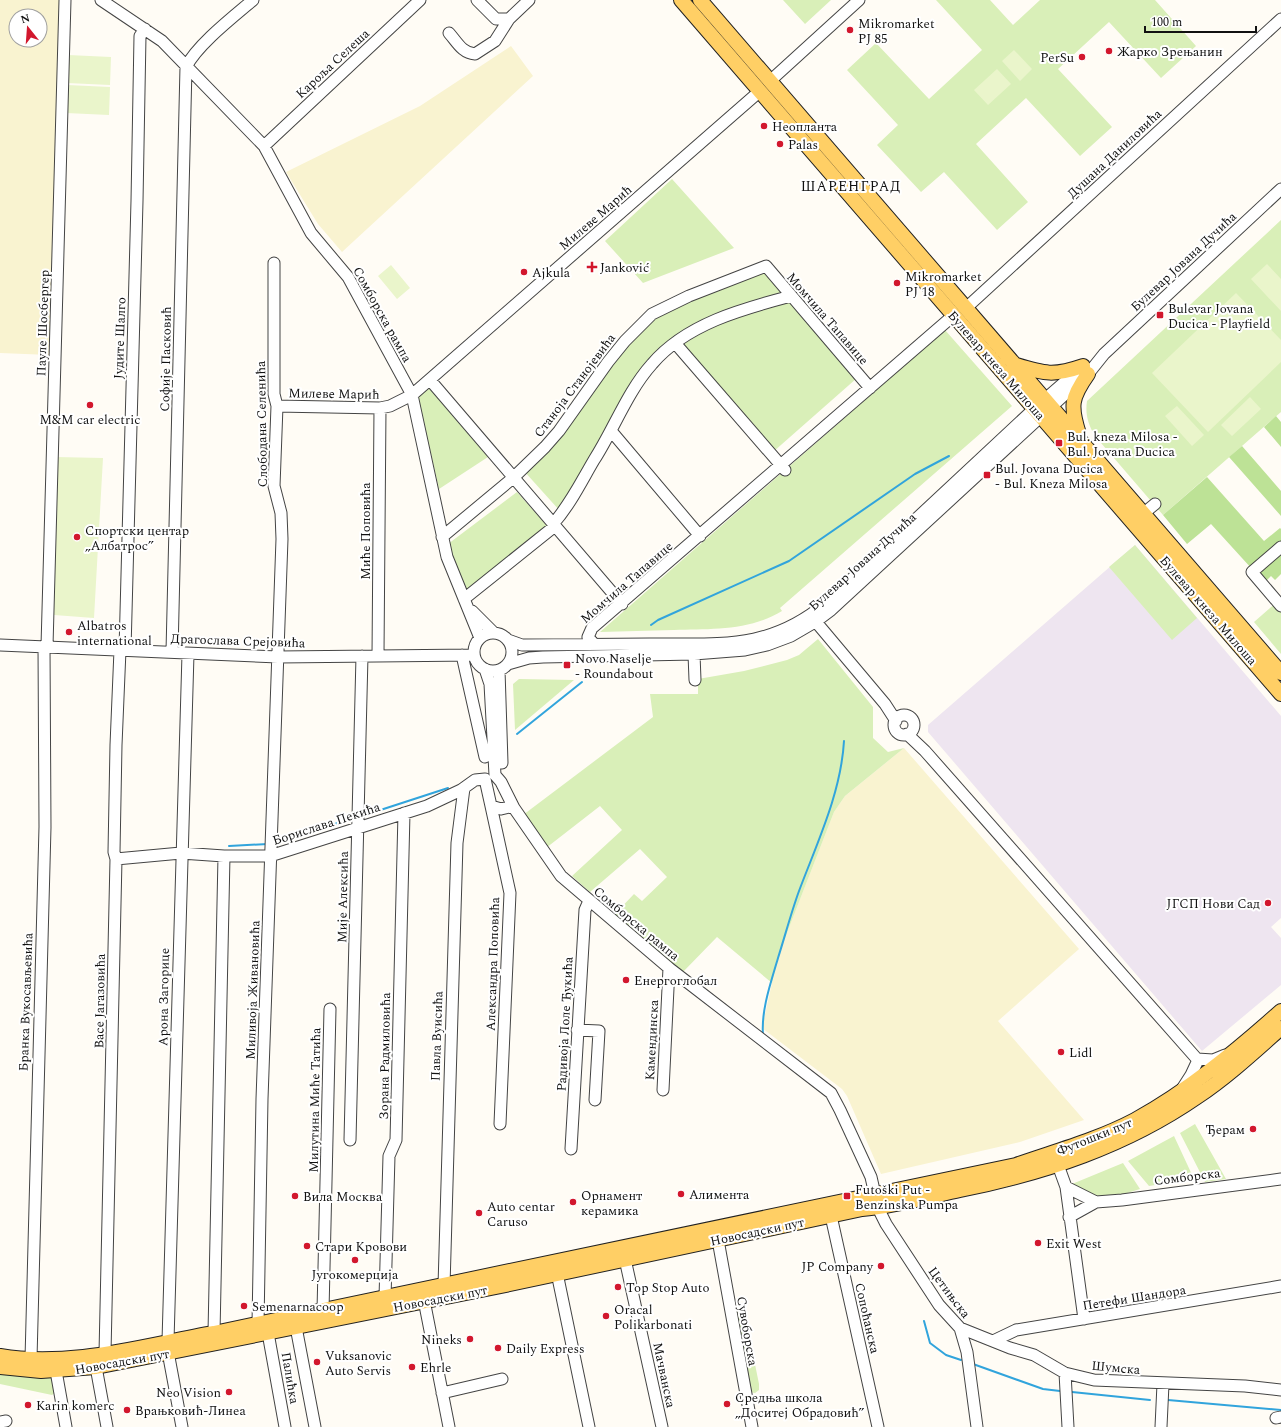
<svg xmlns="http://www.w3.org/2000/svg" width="1281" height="1427" font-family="Spectral,serif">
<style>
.industrial{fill:#eee5f0}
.farmland{fill:#f9f3d0;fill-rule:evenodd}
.green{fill:#d9efb8}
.forest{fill:#bde296}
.pitch{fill:#eaf5cb}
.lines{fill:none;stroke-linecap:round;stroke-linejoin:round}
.stream{stroke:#31a4dc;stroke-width:2}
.minor-casing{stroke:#444;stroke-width:13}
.major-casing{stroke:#222;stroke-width:16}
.minor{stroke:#fff;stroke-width:11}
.major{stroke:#ffcf65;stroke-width:14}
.poi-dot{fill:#d2172d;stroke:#fff;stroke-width:1.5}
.labels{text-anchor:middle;stroke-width:4;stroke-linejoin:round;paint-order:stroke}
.poi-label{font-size:13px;fill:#111;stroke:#fff;text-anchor:start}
.street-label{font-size:13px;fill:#111;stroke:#fff}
.neighbourhood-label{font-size:14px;letter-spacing:1px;fill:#111;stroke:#fff}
</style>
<rect width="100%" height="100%" fill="#fffcf5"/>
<!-- industrial -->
<path class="industrial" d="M1135 545 1281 716V918L1271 927 1281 938V985L1202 1051 928 732V725Z"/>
<!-- farmland -->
<path class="farmland" d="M0 0H63L50 355 0 353ZM16 16H40V40H16Z
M511 46 533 76 342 252 318 224 286 172 420 106Z
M904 748 1079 949 998 1021 1084 1120 1020 1142 881 1174 847 1096 842 1089 762 1028 778 956 834 812 845 796Z"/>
<!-- green -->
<path class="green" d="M783 0H831L805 24Z
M936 0H990L1013 25 1040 0H1155L1196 46 1161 78 1109 22 1058 69 1112 127 1080 156 1026 98 976 144 1028 202 997 230 944 172 921 192 877 145 898 125 847 70 876 43 929 99 982 50Z
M672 179 734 248 643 283 605 241Z
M1281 220V412L1163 515 1095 436C1088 424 1085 414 1087 401Z
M766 270 786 294 750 303 648 363 560 511 524 471 611 362 652 318 689 299Z
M790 299 857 378 773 452 679 344 718 322Z
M945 330 1012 406 780 608 782 611C750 631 710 629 674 630 649 631 624 631 600 632Z
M430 389 488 457 439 489 418 397 424 390Z
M517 492 548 527 466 594 448 544Z
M1135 545 1197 618 1172 640 1109 567Z
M1277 602 1281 607V654L1254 622Z
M818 639 873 707V738L888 752 904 748 845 796 834 812 778 956 772 983 717 937 682 973 613 916 634 894 642 901 667 877 640 849 590 892 572 876 622 830 600 806 546 848 523 815 653 717 650 694H698V679L744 671 787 660 799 655Z
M519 679 574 680 515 730 513 684Z
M1195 1124 1226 1179 1205 1182 1180 1133Z
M1174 1136 1194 1179 1149 1186 1128 1161Z
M1123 1163 1140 1189 1121 1195 1093 1196 1072 1184Z
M743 1305 759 1384V1390L755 1393 750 1392 732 1307Z
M0 1372 46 1375 54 1379 56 1392 52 1395 0 1384Z"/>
<!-- forest -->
<path class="forest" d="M1276 416 1281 422V447L1264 427Z
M1242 446 1281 491V516L1229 457Z
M1207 477 1264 541 1280 528 1281 529V544L1252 569 1211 524 1187 544 1163 515Z
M1281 554V574L1275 580 1271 576 1264 583 1257 575Z"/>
<!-- pitch -->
<path class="pitch" d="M1014 50 1032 69 1020 81 1002 61Z
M68 55 111 57 110 85 67 83Z
M997 69 1011 84 988 105 974 90Z
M67 85 110 87 109 115 66 113Z
M1267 264 1281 279V311L1251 279Z
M391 265 410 288 397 299 378 276Z
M1236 293 1281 340V362L1208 432 1152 373Z
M1250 397 1261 409 1232 436 1221 425Z
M1177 406 1204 435 1192 446 1165 416Z
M56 457 103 458 94 618 54 615Z"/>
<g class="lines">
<!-- stream -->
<path class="stream" d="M651 625 658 620 789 561 915 474 949 456
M517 734 582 682
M362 816 448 788
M274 843 354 818
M229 846 268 844
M763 1035C761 1010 771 982 778 958 785 936 791 913 799 891 817 843 841 793 844 741
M924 1321 930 1343 946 1355 961 1360
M973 1364 1043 1389 1060 1391
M1072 1392 1150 1400
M1168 1400 1281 1410"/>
<!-- minor casing -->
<g class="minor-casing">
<path id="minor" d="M101 0 162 41 264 146 311 233 348 277 412 395 447 557 480 638
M477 0 496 19H509
M449 33C457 42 462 53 475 54L495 41 509 19 529 0
M770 81 859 0
M264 146 420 0
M966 308 1281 19
M675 343 785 470
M430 380 622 604
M277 406 380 408 390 406 412 395 760 91
M612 432 700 536
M1144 513 1155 504
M553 524C570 505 581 482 594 460 614 429 627 392 652 364 686 324 742 309 791 296
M442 537 513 478 545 447 559 431 608 362 625 341 652 314 689 296 766 266 870 388
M1281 547 1252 572 1281 606
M464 599 555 526
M472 611 494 633
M811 616 885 704 896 721
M474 652a19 19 0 1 1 38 0a19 19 0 1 1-38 0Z
M508 640 522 645C564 645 607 644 650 644 720 643 768 651 826 603L1035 408 1081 368
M594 644 588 637 592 628 954 315
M0 645 278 657 474 655
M47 646 65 0
M125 650 137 201 140 36 145 29
M172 652 186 67C197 45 233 17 253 0
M694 654 695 680
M378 655 380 408
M462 655 485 757
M508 664 529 658 543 657 694 654 745 650 767 645 791 636 815 622 831 610 1061 398 1088 374 1104 354 1281 189
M485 669 490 684 495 775 501 782 514 808 561 876 669 968 831 1093 840 1110 871 1177 878 1208 886 1224 939 1305 960 1328 967 1352 977 1427
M499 670 502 763
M894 725a10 10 0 1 1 20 0a10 10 0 1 1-20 0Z
M907 734 925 751 1197 1059 1213 1060 1225 1055
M491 806 510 893 500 1124
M116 859 181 853 224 856H270L427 806 461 790 475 780 485 779 491 806 501 809 513 806
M577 1030 599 1031 595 1100
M1182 1089 1191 1075 1198 1060
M663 1090 669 968
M350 1140 362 656
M571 1149 585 910 589 901
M1058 1165 1066 1187 1084 1319
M1066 1187 1096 1202 1122 1200 1281 1179
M831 1216 878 1427
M1069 1217 1096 1202
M718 1240 752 1427
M625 1259 662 1427
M557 1273 589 1427
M444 1286 457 843 464 788
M423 1295 449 1427
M385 1298 389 1156 396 1140 404 813
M323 1311 330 1009
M258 1324 262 1099 282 539 281 513 274 486 277 406 274 394V263
M296 1327 315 1427
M960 1328 1010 1348 1034 1355 1065 1373 1094 1380 1245 1386 1281 1390
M214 1333 224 856
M268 1333 285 1427
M168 1341 188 654
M993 1341 1016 1330 1281 1286
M168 1352 182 1427
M105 1353 116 859 114 852 116 745 120 650
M31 1359 45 827 44 646
M96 1367 107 1427
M56 1371 66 1427
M1065 1373 1068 1427
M442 1393 502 1379
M1276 1418 1281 1417
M0 1422 6 1421
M1161 1427 1163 1384"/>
</g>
<!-- major casing -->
<g class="major-casing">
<path id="major" d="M681 0 1281 694
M700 0 1281 673
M1016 365C1045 374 1054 376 1083 366
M1079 434C1070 406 1071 398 1088 374
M0 1356C71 1368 145 1345 214 1333L1016 1165C1056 1151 1097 1140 1135 1120 1188 1091 1236 1051 1281 1011
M0 1367 41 1371 96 1367 496 1287 862 1209C896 1206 928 1197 960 1190 1045 1173 1126 1146 1197 1097 1227 1077 1254 1052 1281 1028"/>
</g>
<!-- minor -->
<use href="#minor" class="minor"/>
<!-- major -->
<use href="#major" class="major"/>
</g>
<!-- markers -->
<g class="poi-dot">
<circle cx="850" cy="30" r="4"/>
<circle cx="1109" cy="51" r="4"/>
<circle cx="1082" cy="57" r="4"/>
<circle cx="764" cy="126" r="4"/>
<circle cx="780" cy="144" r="4"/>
<path d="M590 261h4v4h4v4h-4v4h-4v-4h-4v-4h4z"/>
<circle cx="524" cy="272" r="4"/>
<circle cx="897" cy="283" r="4"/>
<rect x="1156" y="311" width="8" height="8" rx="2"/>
<circle cx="90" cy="405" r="4"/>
<rect x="1055" y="439" width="8" height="8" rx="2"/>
<rect x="983" y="471" width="8" height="8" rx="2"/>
<circle cx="77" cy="537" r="4"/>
<circle cx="69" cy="632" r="4"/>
<rect x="563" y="661" width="8" height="8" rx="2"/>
<circle cx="1268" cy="903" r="4"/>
<circle cx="626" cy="980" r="4"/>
<circle cx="1061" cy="1052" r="4"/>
<circle cx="1253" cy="1129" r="4"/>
<circle cx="681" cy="1194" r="4"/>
<circle cx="295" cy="1196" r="4"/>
<rect x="843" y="1192" width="8" height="8" rx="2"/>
<circle cx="573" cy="1202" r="4"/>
<circle cx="479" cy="1213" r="4"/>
<circle cx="1038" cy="1243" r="4"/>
<circle cx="307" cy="1246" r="4"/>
<circle cx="355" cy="1260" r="4"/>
<circle cx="881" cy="1266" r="4"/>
<circle cx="618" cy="1287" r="4"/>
<circle cx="244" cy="1306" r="4"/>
<circle cx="606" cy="1316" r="4"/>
<circle cx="470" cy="1339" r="4"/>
<circle cx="498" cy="1348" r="4"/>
<circle cx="317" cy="1362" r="4"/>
<circle cx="412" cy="1367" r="4"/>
<circle cx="229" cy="1392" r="4"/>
<circle cx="727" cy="1404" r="4"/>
<circle cx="28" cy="1405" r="4"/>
<circle cx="127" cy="1410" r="4"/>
</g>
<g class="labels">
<!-- poi labels -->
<g class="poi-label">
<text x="858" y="28">Mikromarket<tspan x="858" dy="15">PJ 85</tspan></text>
<text x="1117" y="56">Жарко Зрењанин</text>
<text x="1074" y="62" text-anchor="end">PerSu</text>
<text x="772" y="131">Неопланта</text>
<text x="788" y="149">Palas</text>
<text x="600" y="272">Janković</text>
<text x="532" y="277">Ajkula</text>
<text x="905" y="281">Mikromarket<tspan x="905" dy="15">PJ 18</tspan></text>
<text x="1168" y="313">Bulevar Jovana<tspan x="1168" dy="15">Ducica - Playfield</tspan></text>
<text x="90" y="424" text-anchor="middle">M&amp;M car electric</text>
<text x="1067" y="441">Bul. kneza Milosa -<tspan x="1067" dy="15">Bul. Jovana Ducica</tspan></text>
<text x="995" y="473">Bul. Jovana Ducica<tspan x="995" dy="15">- Bul. Kneza Milosa</tspan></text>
<text x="85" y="535">Спортски центар<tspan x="85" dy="15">„Албатрос”</tspan></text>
<text x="77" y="630">Albatros<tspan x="77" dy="15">international</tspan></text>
<text x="575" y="663">Novo Naselje<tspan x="575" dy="15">- Roundabout</tspan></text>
<text x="1260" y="908" text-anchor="end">ЈГСП Нови Сад</text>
<text x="634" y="985">Енергоглобал</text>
<text x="1069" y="1057">Lidl</text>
<text x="1245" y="1134" text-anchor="end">Ђерам</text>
<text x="855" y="1194">Futoški Put -<tspan x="855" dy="15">Benzinska Pumpa</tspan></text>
<text x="689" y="1199">Алимента</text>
<text x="581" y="1200">Орнамент<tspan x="581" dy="15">керамика</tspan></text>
<text x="303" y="1201">Вила Москва</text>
<text x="487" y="1211">Auto centar<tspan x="487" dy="15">Caruso</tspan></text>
<text x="1046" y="1248">Exit West</text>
<text x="315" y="1251">Стари Кровови</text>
<text x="873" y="1271" text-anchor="end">JP Company</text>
<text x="355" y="1279" text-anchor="middle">Југокомерција</text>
<text x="626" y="1292">Top Stop Auto</text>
<text x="252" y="1311">Semenarnacoop</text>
<text x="614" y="1314">Oracal<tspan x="614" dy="15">Polikarbonati</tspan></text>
<text x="462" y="1344" text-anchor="end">Nineks</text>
<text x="506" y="1353">Daily Express</text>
<text x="325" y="1360">Vuksanovic<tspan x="325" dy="15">Auto Servis</tspan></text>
<text x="420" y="1372">Ehrle</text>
<text x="221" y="1397" text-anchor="end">Neo Vision</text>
<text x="735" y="1402">Средња школа<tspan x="735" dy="15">„Доситеј Обрадовић”</tspan></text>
<text x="36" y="1410">Karin komerc</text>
<text x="135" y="1415">Врањковић-Линеа</text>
</g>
<!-- street labels -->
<g class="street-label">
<text transform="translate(332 63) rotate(-43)" y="5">Кароља Селеша</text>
<text transform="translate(1114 153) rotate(-43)" y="5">Душана Даниловића</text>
<text transform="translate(595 217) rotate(-41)" y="5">Милеве Марић</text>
<text transform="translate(1183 261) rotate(-43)" y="5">Булевар Јована Дучића</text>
<text transform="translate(383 314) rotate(61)" y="5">Сомборска рампа</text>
<text transform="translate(828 318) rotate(49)" y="5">Момчила Тапавице</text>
<text transform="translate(42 323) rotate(-88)" y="5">Пауле Шосбергер</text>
<text transform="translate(119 338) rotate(-88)" y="5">Јудите Шалго</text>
<text transform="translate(165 359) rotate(-89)" y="5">Софије Пасковић</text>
<text transform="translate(997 365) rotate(49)" y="5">Булевар кнеза Милоша</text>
<text transform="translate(574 385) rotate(-53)" y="5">Станоја Станојевића</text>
<text transform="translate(334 393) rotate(1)" y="5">Милеве Марић</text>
<text transform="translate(261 424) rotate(-91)" y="5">Слободана Селенића</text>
<text transform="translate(365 531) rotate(-90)" y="5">Миће Поповића</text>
<text transform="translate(862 561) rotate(-42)" y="5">Булевар Јована Дучића</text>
<text transform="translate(626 582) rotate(-41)" y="5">Момчила Тапавице</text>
<text transform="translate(1209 610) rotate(49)" y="5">Булевар кнеза Милоша</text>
<text transform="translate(238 640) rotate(2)" y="5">Драгослава Срејовића</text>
<text transform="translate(326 823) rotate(-18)" y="5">Борислава Пекића</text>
<text transform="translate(342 897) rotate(-89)" y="5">Мије Алексића</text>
<text transform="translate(637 923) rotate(40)" y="5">Сомборска рампа</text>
<text transform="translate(492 964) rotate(-88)" y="5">Александра Поповића</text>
<text transform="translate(252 990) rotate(-88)" y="5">Миливоја Живановића</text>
<text transform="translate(163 997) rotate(-89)" y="5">Арона Загорице</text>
<text transform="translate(99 1001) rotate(-89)" y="5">Васе Јагазовића</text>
<text transform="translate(25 1002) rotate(-88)" y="5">Бранка Вукосављевића</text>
<text transform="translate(564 1024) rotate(-87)" y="5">Радивоја Лоле Ђукића</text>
<text transform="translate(436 1036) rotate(-88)" y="5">Павла Вуисића</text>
<text transform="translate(651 1040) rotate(-87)" y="5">Камендинска</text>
<text transform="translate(384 1056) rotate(-89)" y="5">Зорана Радмиловића</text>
<text transform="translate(314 1100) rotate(-89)" y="5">Милутина Миће Татића</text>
<text transform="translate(1094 1136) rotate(-22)" y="5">Футошки пут</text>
<text transform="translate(1187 1176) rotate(-7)" y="5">Сомборска</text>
<text transform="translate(757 1231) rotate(-12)" y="5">Новосадски пут</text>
<text transform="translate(950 1292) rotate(53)" y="5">Цетињска</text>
<text transform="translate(1134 1297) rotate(-9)" y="5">Петефи Шандора</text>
<text transform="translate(440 1298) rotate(-11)" y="5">Новосадски пут</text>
<text transform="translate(868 1318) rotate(77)" y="5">Сопоћанска</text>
<text transform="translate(748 1331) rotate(80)" y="5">Сувоборска</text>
<text transform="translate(122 1361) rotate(-10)" y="5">Новосадски пут</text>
<text transform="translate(1116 1367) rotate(5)" y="5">Шумска</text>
<text transform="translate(665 1375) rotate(78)" y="5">Мачванска</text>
<text transform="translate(291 1378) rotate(80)" y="5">Палићка</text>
</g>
<!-- neighbourhood labels -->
<g class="neighbourhood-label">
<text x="851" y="191">ШАРЕНГРАД</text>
</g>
</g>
<!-- north arrow -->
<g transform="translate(28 28) rotate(343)"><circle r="19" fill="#ffffff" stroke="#a0a0a0"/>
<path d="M0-3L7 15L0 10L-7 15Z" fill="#d2172d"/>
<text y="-6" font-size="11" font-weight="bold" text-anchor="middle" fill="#111111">N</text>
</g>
<!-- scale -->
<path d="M1145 26v6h111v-6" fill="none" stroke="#111111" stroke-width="2"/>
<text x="1151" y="26" font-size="12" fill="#111111" stroke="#ffffff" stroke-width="3" paint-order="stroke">100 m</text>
</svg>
